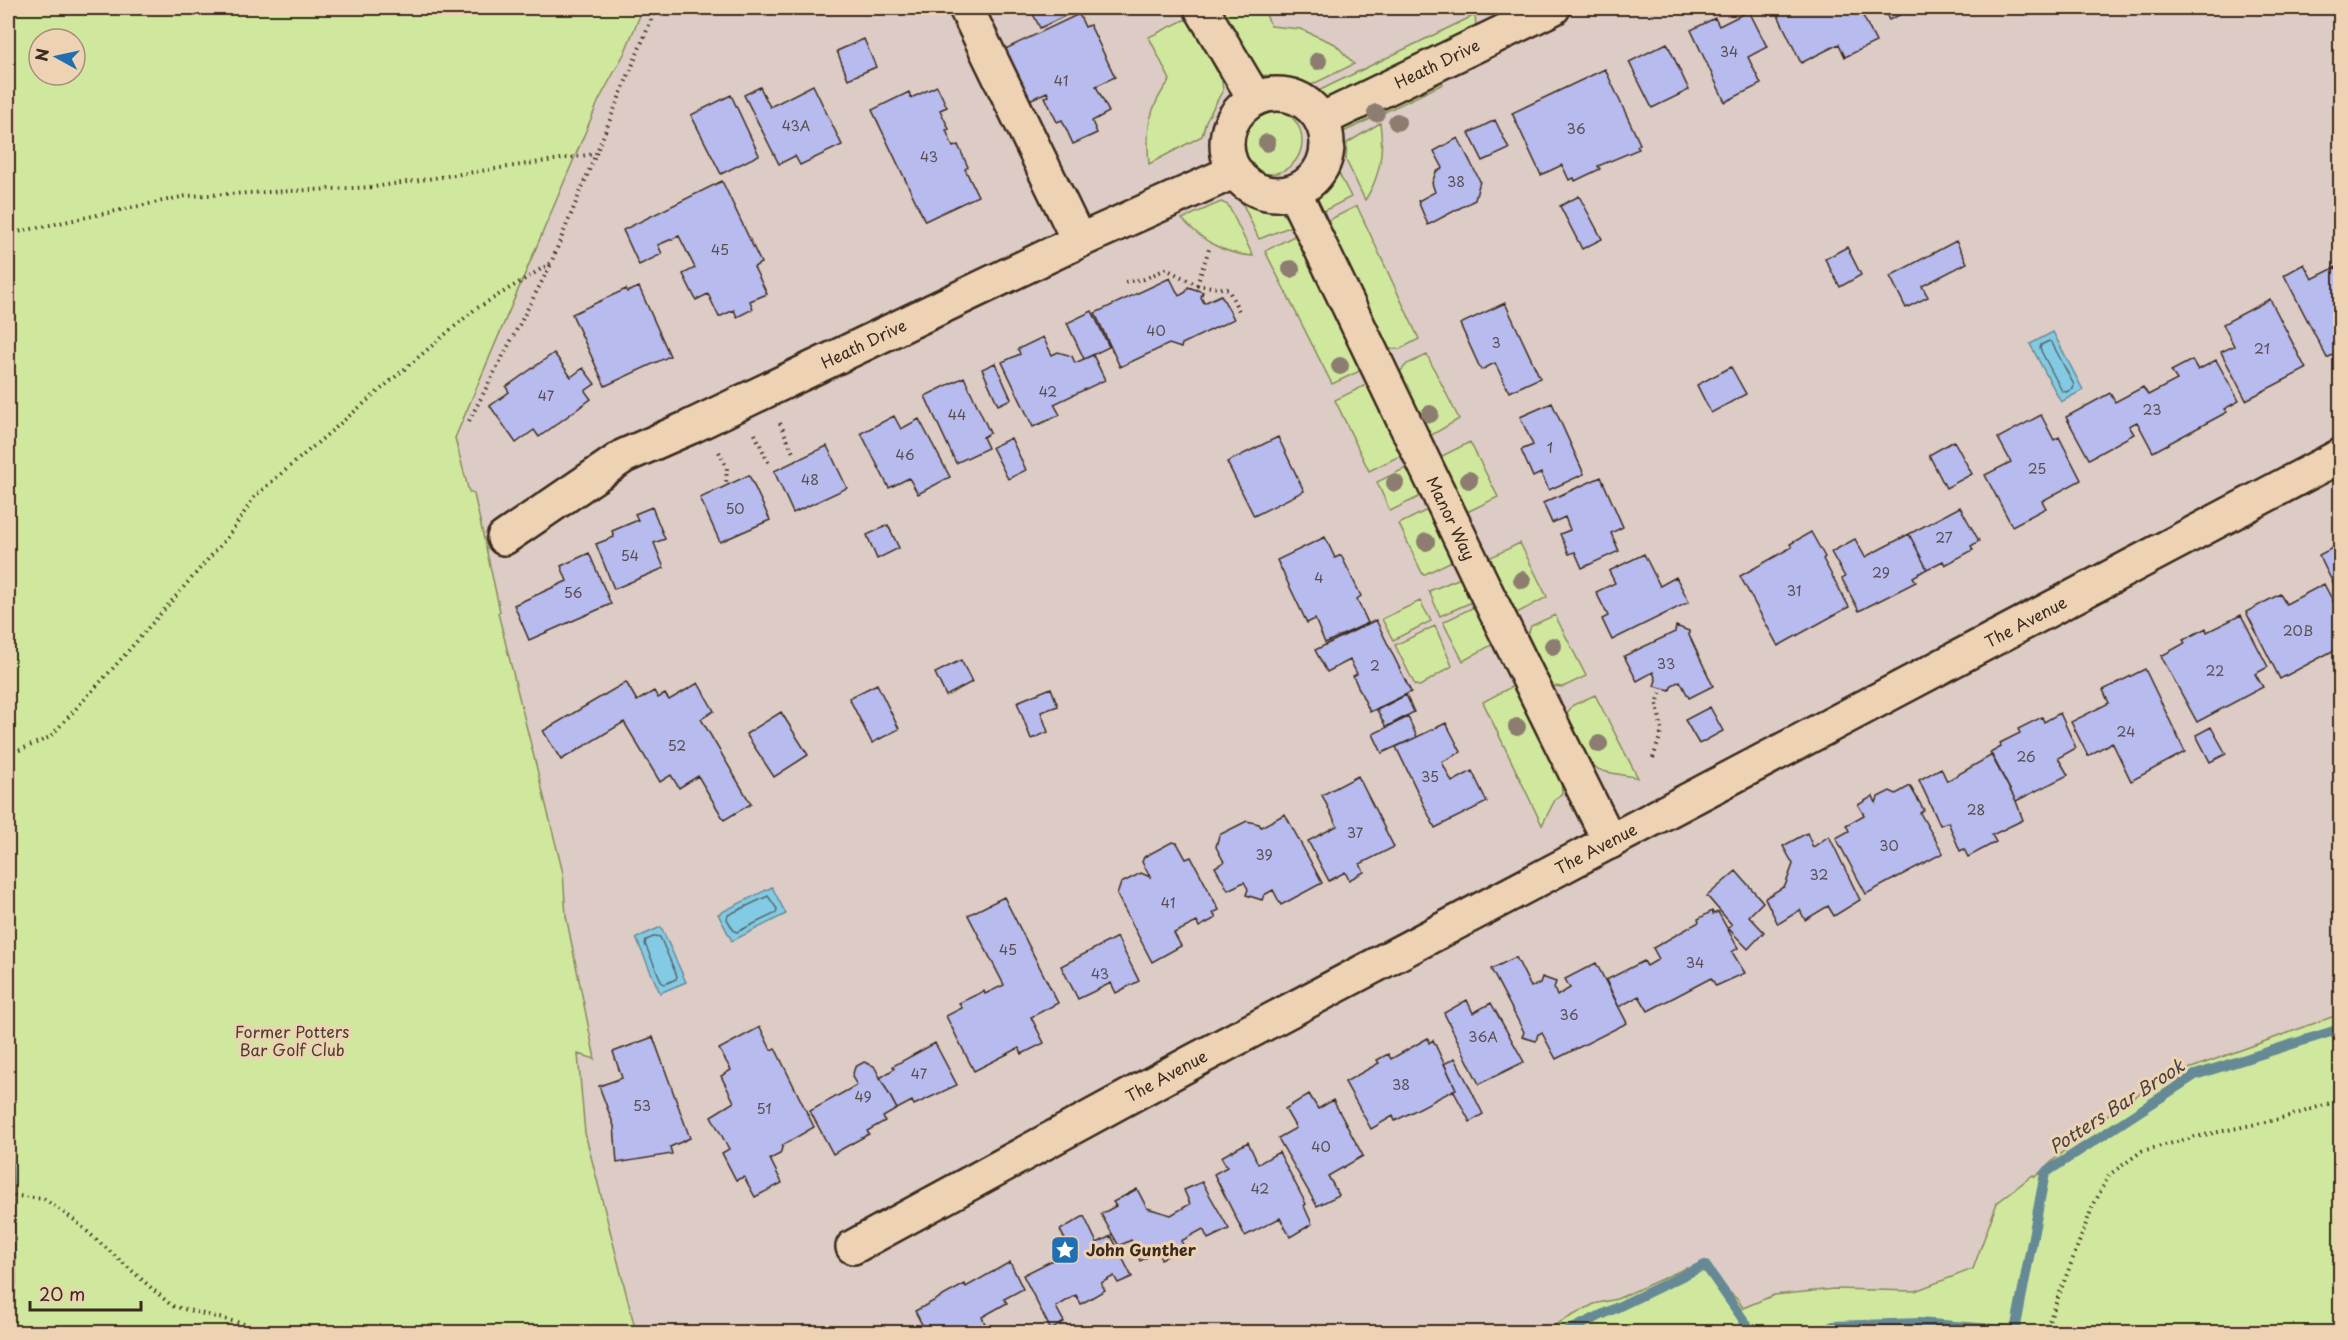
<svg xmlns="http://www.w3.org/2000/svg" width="2348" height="1340" font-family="'Playpen Sans',sans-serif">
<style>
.green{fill:#d0e89e;stroke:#86895e;stroke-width:1.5;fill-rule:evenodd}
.water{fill:#83cae4;stroke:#668a95;stroke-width:1.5}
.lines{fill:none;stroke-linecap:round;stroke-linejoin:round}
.shore{stroke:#586a6d;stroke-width:1.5}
.stream{stroke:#668a95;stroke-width:10}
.building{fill:#b7bbed;stroke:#3b2a1e;stroke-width:1.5}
.minor-casing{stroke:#3b2a1e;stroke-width:38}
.path{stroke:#3b2a1e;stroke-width:4;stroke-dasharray:1.5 4.5;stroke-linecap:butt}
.minor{stroke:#edd3b4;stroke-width:33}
.tree{fill:#8c7d70}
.labels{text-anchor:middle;stroke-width:6;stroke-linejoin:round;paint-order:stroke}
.number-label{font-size:14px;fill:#5a4e52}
.street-label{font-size:16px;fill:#3b2a1e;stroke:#edd3b4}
.park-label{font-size:16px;fill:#4a3d2b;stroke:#edd3b4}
.poi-label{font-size:16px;font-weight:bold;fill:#3b2a1e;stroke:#edd3b4;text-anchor:start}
.water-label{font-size:18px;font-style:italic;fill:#46423c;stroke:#edd3b4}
</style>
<rect width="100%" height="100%" fill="#ddccc5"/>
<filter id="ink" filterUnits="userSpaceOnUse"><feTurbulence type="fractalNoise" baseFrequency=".0167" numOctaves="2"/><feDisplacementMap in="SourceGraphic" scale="12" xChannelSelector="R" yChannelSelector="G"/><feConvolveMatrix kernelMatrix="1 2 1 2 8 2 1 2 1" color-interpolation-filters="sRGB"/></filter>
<g filter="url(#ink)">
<!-- green -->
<path class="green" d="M8 8H643L624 54 599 100 455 438 469 492 474 494 500 611 498 613 563 873 566 916 595 1059 578 1054 585 1133 636 1332H8ZM39 39H75V75H39Z
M1219 8H1263L1271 26 1300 29 1335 44 1354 64 1307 87C1285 74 1278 78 1255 74Z
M1475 15 1476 26 1332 96 1325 98 1314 93Z
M1184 20 1191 21 1222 81 1223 90 1206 121 1202 136 1149 164C1146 130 1148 108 1170 80L1149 37Z
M1440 78 1443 84 1333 137V130Z
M1236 141a33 33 0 1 1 66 0a33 33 0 1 1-66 0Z
M1380 123C1384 151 1381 176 1365 200L1346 160 1347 143Z
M1332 160 1351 197 1320 213 1314 194Z
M1221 202 1228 205 1253 256C1223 254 1203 241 1182 219Z
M1242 202 1281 211 1292 226 1259 239Z
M1357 206 1419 339 1400 349H1388L1325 222Z
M1296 235 1364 369 1332 384 1265 251Z
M1427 355 1459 419 1430 436 1399 373 1407 364Z
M1370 383 1404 454 1369 471 1335 400Z
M1470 442 1498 497 1467 512 1440 457Z
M1410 466 1423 495 1390 511 1377 482Z
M1429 509 1454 560 1423 575 1399 524Z
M1520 543 1547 597 1517 613 1489 558Z
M1463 577 1474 601 1440 616 1429 591Z
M1420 601 1431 621 1393 640 1382 619Z
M1476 606 1495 643 1463 661 1443 622Z
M1555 615 1586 676 1563 687 1553 686 1528 635 1531 626Z
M1435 626 1452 666 1420 686 1415 685 1395 645Z
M1511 687H1517L1561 778 1562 793 1555 800 1542 825 1483 702Z
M1595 695 1638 778C1622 773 1601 775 1591 764L1567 713 1573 705Z
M2340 1014V1332H1542L1594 1304 1617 1299 1686 1268 1708 1273 1738 1300 1743 1308 1774 1295 1834 1289 1915 1291 1973 1269 1997 1203 2033 1175 2035 1177 2091 1126 2161 1079Z"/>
<!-- water -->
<path class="water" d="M2053 332 2083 390 2061 402 2030 344Z
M772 887 786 914 732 941 718 914Z
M661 927 686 982 660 993 636 938Z"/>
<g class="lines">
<!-- shore -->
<path class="shore" d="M2049 341 2052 343 2074 385 2073 389 2066 392 2062 391 2040 349 2041 345Z
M768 896 777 909 776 913 737 932 734 931 727 919 728 915Z
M656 936 660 937 677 976 676 979 665 984 662 983 645 944 646 940Z"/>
<!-- stream -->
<path class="stream" d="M8 1150 12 1282 8 1308
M1566 1332 1705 1265 1752 1332
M1824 1332 1833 1326 1919 1323 2015 1331 2045 1173 2195 1075 2340 1029"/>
</g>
<!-- building -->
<path class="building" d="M1030 8H1079V9L1040 28Z
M1778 8H1859L1876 42 1845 57 1839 44 1801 63 1775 9Z
M1883 8H1914L1889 20Z
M1749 11 1767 47 1748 57 1761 84 1725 102 1691 30 1715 18 1719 26Z
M1079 14 1085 27 1090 25 1115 77 1096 86 1109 112 1092 121 1097 133 1073 144 1062 120 1057 122 1045 97 1049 96 1047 92 1025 102 1001 51Z
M864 39 876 67 848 79 837 51Z
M1667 43 1689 90 1652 108 1629 62Z
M1605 69 1640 144 1637 146 1639 149 1598 166 1600 169 1575 181 1574 178 1569 180 1562 165 1541 175 1512 113Z
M813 85 842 145 800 165 795 156 779 164 744 95 760 87 770 107Z
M937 86 947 107 940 110 949 129 946 130 953 147 958 145 968 167 965 169 978 196 925 221 872 110 909 92 911 98Z
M731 95 759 155 721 174 691 115Z
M1495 120 1509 149 1483 161 1469 133Z
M1458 138 1480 181 1475 200 1428 225 1418 201 1435 192 1432 183 1436 172 1443 168 1434 151Z
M722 181 761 263 754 267 767 294 750 301 753 309 737 317 734 310 719 317 708 294 696 300 683 274 695 268 679 236 658 245 662 254 639 265 623 230Z
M1579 196 1602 239 1582 249 1560 206Z
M1956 241 1967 263 1922 286 1928 297 1906 308 1890 276Z
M1847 247 1861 275 1840 287 1825 259Z
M2304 264 2312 279 2336 267 2340 276V351L2327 358 2284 275Z
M1170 278 1179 296 1186 292 1188 287 1203 292 1201 297 1204 303 1221 295 1234 319 1182 344 1181 348 1169 344 1120 367 1095 313Z
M639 287 670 356 605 386 572 314 626 289 627 292Z
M2270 299 2306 369 2246 400 2221 352 2234 346 2223 324Z
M1505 303 1540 378 1509 392 1495 363 1481 370 1460 324Z
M1092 311 1109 347 1084 359 1067 323Z
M1043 337 1052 355 1058 352 1072 356 1075 363 1093 355 1105 380 1054 404 1060 415 1033 427 1002 362 1020 354 1018 349Z
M554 353 571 377 583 368 595 384 585 391 591 399 539 437 534 430 516 443 490 406 509 392 506 387Z
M2192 360 2198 370 2216 360 2239 401 2224 409 2227 412 2153 452 2137 422 2129 426 2134 434 2089 459 2066 417 2110 393 2115 402 2143 387 2148 395 2177 380 2171 371Z
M995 363 1011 399 998 405 982 369Z
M1731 367 1746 394 1711 413 1697 385Z
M964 377 990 433 983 437 988 448 956 463 925 396Z
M1552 403 1584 474 1549 490 1541 473 1533 477 1521 450 1533 445 1520 417Z
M2041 415 2054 440 2059 437 2081 480 2042 501 2046 508 2012 526 1985 475 2011 462 1998 438Z
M894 416 901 429 919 419 950 477 918 494 909 478 889 488 861 433Z
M1278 437 1304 491 1254 516 1227 462Z
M1011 438 1026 470 1008 479 992 447Z
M1954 441 1972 474 1946 488 1929 455Z
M827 446 847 488 793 513 774 471Z
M749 475 770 520 720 542 700 498Z
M1601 477 1623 527 1611 533 1619 551 1582 568 1575 552 1569 554 1560 534 1570 530 1565 517 1552 523 1543 503Z
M652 507 665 539 654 543 664 568 614 589 596 544 614 537 612 531 638 520 635 514Z
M1960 507 1979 541 1971 546 1973 550 1945 565 1943 561 1927 569 1909 534Z
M888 525 899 548 877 559 867 535Z
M1811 532 1825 557 1823 559 1849 607 1778 646 1740 576 1792 547 1790 544Z
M1909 534 1927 569 1913 577 1916 582 1859 611 1842 579 1845 577 1831 552 1855 539 1865 557Z
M1325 537 1335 558 1341 555 1361 596 1357 599 1368 623 1325 643 1315 619 1307 623 1277 560Z
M2340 544V597L2319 555Z
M589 553 611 604 529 640 514 605 567 581 561 566Z
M1644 554 1660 586 1676 577 1689 602 1612 640 1602 619 1608 616 1596 592 1615 583 1609 571Z
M2324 584 2340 615V647L2280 679 2246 612 2280 594 2286 604Z
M2241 615 2268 667 2255 674 2263 687 2197 722 2161 656 2185 643 2183 640 2206 628 2207 632Z
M1376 620 1411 692 1370 712 1353 676 1357 674 1350 660 1327 672 1315 650Z
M1676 626 1689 631V635L1713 686 1689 698 1680 681 1672 685 1670 690 1654 686 1656 680 1653 672 1637 681 1624 656 1675 632Z
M961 660 972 682 946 696 935 673Z
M2145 669 2185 752 2131 781 2112 742 2088 756 2071 722 2109 703 2103 690Z
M626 682 637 701 654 691 658 698 665 694 669 700 698 683 714 711 701 719 751 804 724 820 698 776 679 788 671 775 660 782 624 722 561 760 543 731Z
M877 684 899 729 872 743 849 698Z
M1051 688 1058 706 1041 712 1048 732 1031 739 1017 702Z
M1406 695 1414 712 1386 727 1377 710Z
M1710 707 1723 731 1699 744 1685 720Z
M781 712 808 755 774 777 746 734Z
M2060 713 2076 748 2058 758 2068 775 2016 801 1990 753 2001 747 2000 743 2020 733 2018 729 2042 717 2044 722Z
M1408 717 1417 737 1382 753 1373 734Z
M1446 723 1461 752 1442 762 1452 782 1472 771 1487 802 1435 828 1396 747Z
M2211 727 2226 754 2210 762 2196 735Z
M1992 755 2016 801 2023 820 1992 835 1996 842 1968 857 1964 849 1960 851 1948 822 1940 825 1919 780 1941 768 1947 781Z
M1358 776 1394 847 1360 864 1364 872 1349 880 1345 872 1329 881 1308 841 1337 826 1322 795Z
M1910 786 1924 810 1920 813 1943 853 1866 894 1836 838 1849 831 1846 825 1864 815 1858 805 1873 796 1876 803 1878 797 1890 791 1896 794Z
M1285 814 1322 883 1281 905 1273 890 1264 895 1262 900 1246 895 1248 889 1244 882 1228 890 1215 867 1224 862 1216 847 1219 835 1247 821 1259 824 1261 827Z
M1807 833 1813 847 1829 836 1860 900 1834 916 1828 906 1805 920 1800 910 1778 924 1765 898 1785 886 1793 864 1783 846Z
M1172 842 1177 843 1186 859 1191 857 1219 910 1213 913 1216 918 1199 927 1197 922 1174 933 1181 946 1152 962 1117 895 1121 883 1141 873 1150 877 1142 862 1144 857Z
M1736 871 1763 902 1749 916 1764 932 1748 949 1728 928 1732 925 1707 896Z
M1004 897 1058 1003 1031 1017 1044 1043 1022 1054 1019 1048 974 1071 946 1016 962 1008 959 1003 984 991 985 994 1004 985 968 915Z
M1712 911 1713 914 1718 912 1738 948 1732 952 1745 973 1716 986 1711 978 1648 1011 1639 996 1619 1007 1606 980 1644 961 1647 966 1659 959 1653 948 1699 922 1698 919Z
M1117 937 1139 981 1116 993 1111 983 1078 999 1061 966Z
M1516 957 1531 987 1540 983 1542 977 1556 982 1554 988 1557 996 1570 988 1565 979 1596 963 1627 1023 1556 1059 1542 1033 1538 1034 1536 1041 1522 1037 1524 1032 1491 969Z
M1467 1000 1473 1013 1491 1003 1524 1062 1479 1084 1444 1013Z
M760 1027 771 1050 775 1048 814 1127 783 1145 780 1154 770 1159 782 1183 755 1197 744 1177 736 1180 722 1153 729 1149 711 1116 734 1102 721 1076 731 1070 719 1049Z
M653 1037 690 1138 670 1147 672 1154 617 1163 614 1126 599 1086 622 1078 613 1052Z
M1428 1038 1429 1043 1433 1040 1456 1089 1395 1121 1393 1116 1371 1129 1345 1082 1379 1063 1377 1060 1388 1054 1391 1059Z
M935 1043 957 1085 914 1105 912 1101 897 1109 880 1078 894 1069 893 1066Z
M1455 1058 1483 1114 1470 1122 1453 1090 1456 1089 1444 1064Z
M864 1062 874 1066 897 1109 883 1117 885 1121 867 1131 869 1134 833 1154 810 1111 857 1085 852 1077 855 1067Z
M1309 1094 1318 1109 1333 1100 1363 1156 1328 1176 1339 1195 1317 1206 1278 1138 1296 1128 1285 1109Z
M1248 1142 1258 1164 1279 1152 1306 1204 1304 1206 1312 1224 1290 1237 1280 1218 1245 1236 1214 1174 1227 1167 1221 1157Z
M1202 1182 1229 1229 1208 1239 1203 1229 1181 1241 1185 1248 1161 1259 1158 1251 1140 1261 1131 1240 1119 1246 1101 1214 1116 1206 1113 1202 1137 1189 1147 1208 1171 1215 1190 1204 1184 1190Z
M1084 1216 1097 1243 1111 1236 1132 1277 1118 1283 1114 1276 1101 1283 1105 1290 1081 1304 1076 1295 1056 1307 1064 1322 1051 1330 1023 1275 1071 1251 1060 1230Z
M1010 1262 1023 1289 1004 1299 1007 1303 982 1317 988 1330 984 1332H926L915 1311 965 1284 966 1287Z"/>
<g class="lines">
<!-- minor casing -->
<g class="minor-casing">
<g id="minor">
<path d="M966 8 1079 241"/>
<path d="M1201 8 1255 99"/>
<circle cx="1277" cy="144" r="50"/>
<path id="s1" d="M1321 120 1553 8"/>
<path id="s2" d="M1294 192 1489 598 1610 842"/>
<path id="s3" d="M504 538 624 456 690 427 1079 241 1235 171"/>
<path id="s4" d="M853 1247 1194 1061 2340 456"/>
</g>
</g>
<!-- path -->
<path class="path" d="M8 234 186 196 374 187 594 154
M1125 282 1144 279 1166 269 1197 285 1228 289 1239 311
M1197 285 1209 249
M469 421 551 264
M780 423 794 455
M755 434 770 466
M719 452 727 468 726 483
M8 755 50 737 115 666 230 534 255 496 474 310 551 263 656 8
M1653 758 1662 731 1657 704 1662 688
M8 1195 44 1199 73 1219 172 1306 276 1332
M2045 1332 2092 1208 2109 1175 2142 1151 2195 1137 2280 1119 2340 1100"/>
<!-- minor -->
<use href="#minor" class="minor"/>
</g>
<!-- trees -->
<g class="tree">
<circle cx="1318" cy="61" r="9"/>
<circle cx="1376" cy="113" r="9"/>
<circle cx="1397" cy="122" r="9"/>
<circle cx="1267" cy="143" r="9"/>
<circle cx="1291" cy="269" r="9"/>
<circle cx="1340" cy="366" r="9"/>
<circle cx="1430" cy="414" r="9"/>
<circle cx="1469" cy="480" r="9"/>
<circle cx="1395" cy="483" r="9"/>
<circle cx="1426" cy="542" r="9"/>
<circle cx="1522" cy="580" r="9"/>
<circle cx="1553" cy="646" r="9"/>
<circle cx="1517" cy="727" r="9"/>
<circle cx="1599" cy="744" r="9"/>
</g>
</g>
<!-- icons -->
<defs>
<g id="sight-square" transform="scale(1.5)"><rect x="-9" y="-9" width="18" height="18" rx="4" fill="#1f6fb2" stroke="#edd3b4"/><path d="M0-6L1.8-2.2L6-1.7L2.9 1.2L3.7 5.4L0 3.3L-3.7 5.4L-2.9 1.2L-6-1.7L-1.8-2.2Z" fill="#fff"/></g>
</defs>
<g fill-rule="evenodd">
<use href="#sight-square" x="1065" y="1250"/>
</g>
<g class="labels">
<!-- number labels -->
<g class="number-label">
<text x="1729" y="57">34</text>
<text x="1061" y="86">41</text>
<text x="796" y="131">43A</text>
<text x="1576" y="134">36</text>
<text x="929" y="162">43</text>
<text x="1456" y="187">38</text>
<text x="720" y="255">45</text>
<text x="1156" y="336">40</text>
<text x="1496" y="348">3</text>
<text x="2262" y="354">21</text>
<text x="1048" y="397">42</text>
<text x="546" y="401">47</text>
<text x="2152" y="415">23</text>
<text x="957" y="420">44</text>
<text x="1550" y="453">1</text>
<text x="905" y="460">46</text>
<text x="2037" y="474">25</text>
<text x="810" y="485">48</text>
<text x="735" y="514">50</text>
<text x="1944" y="543">27</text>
<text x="630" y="561">54</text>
<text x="1881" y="578">29</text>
<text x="1319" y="583">4</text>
<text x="1794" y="596">31</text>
<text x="573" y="598">56</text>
<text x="2298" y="636">20B</text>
<text x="1666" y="669">33</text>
<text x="1375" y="671">2</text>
<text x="2215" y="676">22</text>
<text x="2126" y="737">24</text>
<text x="677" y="751">52</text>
<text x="2026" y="762">26</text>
<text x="1430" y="782">35</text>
<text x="1976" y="815">28</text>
<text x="1355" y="838">37</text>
<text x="1889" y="851">30</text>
<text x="1264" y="860">39</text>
<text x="1819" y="880">32</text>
<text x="1168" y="908">41</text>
<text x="1008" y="955">45</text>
<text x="1695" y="968">34</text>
<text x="1100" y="979">43</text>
<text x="1569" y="1020">36</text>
<text x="1483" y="1042">36A</text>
<text x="919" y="1079">47</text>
<text x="1401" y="1090">38</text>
<text x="863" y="1102">49</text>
<text x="642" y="1111">53</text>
<text x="764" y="1114">51</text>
<text x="1321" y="1152">40</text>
<text x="1260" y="1194">42</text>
</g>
<!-- street labels -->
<g class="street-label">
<text dy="6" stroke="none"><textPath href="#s1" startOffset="129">Heath Drive</textPath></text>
<text dy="6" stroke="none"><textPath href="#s3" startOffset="410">Heath Drive</textPath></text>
<text dy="6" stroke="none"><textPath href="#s2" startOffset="362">Manor Way</textPath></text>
<text dy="6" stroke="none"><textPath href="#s4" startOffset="1329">The Avenue</textPath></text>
<text dy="6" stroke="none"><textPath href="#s4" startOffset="843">The Avenue</textPath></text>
<text dy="6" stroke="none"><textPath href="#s4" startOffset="357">The Avenue</textPath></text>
</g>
<!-- park labels -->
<g class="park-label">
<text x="292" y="1038">Former Potters<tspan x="292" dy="18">Bar Golf Club</tspan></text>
</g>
<!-- poi labels -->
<g class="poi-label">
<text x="1086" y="1256">John Gunther</text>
</g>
<!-- water labels -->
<g class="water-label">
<text transform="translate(2117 1107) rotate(-33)" y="6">Potters Bar Brook</text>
</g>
</g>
<!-- margin -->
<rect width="2348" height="1340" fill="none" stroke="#edd3b4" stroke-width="30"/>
<rect x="15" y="15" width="2318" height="1310" fill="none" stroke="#3b2a1e" stroke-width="2" filter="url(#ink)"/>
<!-- north arrow -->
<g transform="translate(57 57) rotate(278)"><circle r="28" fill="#edd3b4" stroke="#a68f78" stroke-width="1.5"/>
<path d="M0-4.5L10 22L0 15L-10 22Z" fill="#1f6fb2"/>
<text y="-9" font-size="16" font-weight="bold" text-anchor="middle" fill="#3b2a1e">N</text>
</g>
<!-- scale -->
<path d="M30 1301v9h111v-9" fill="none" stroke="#3b2a1e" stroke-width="3"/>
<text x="39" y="1301" font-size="18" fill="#3b2a1e" stroke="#edd3b4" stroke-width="4.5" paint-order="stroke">20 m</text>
</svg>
